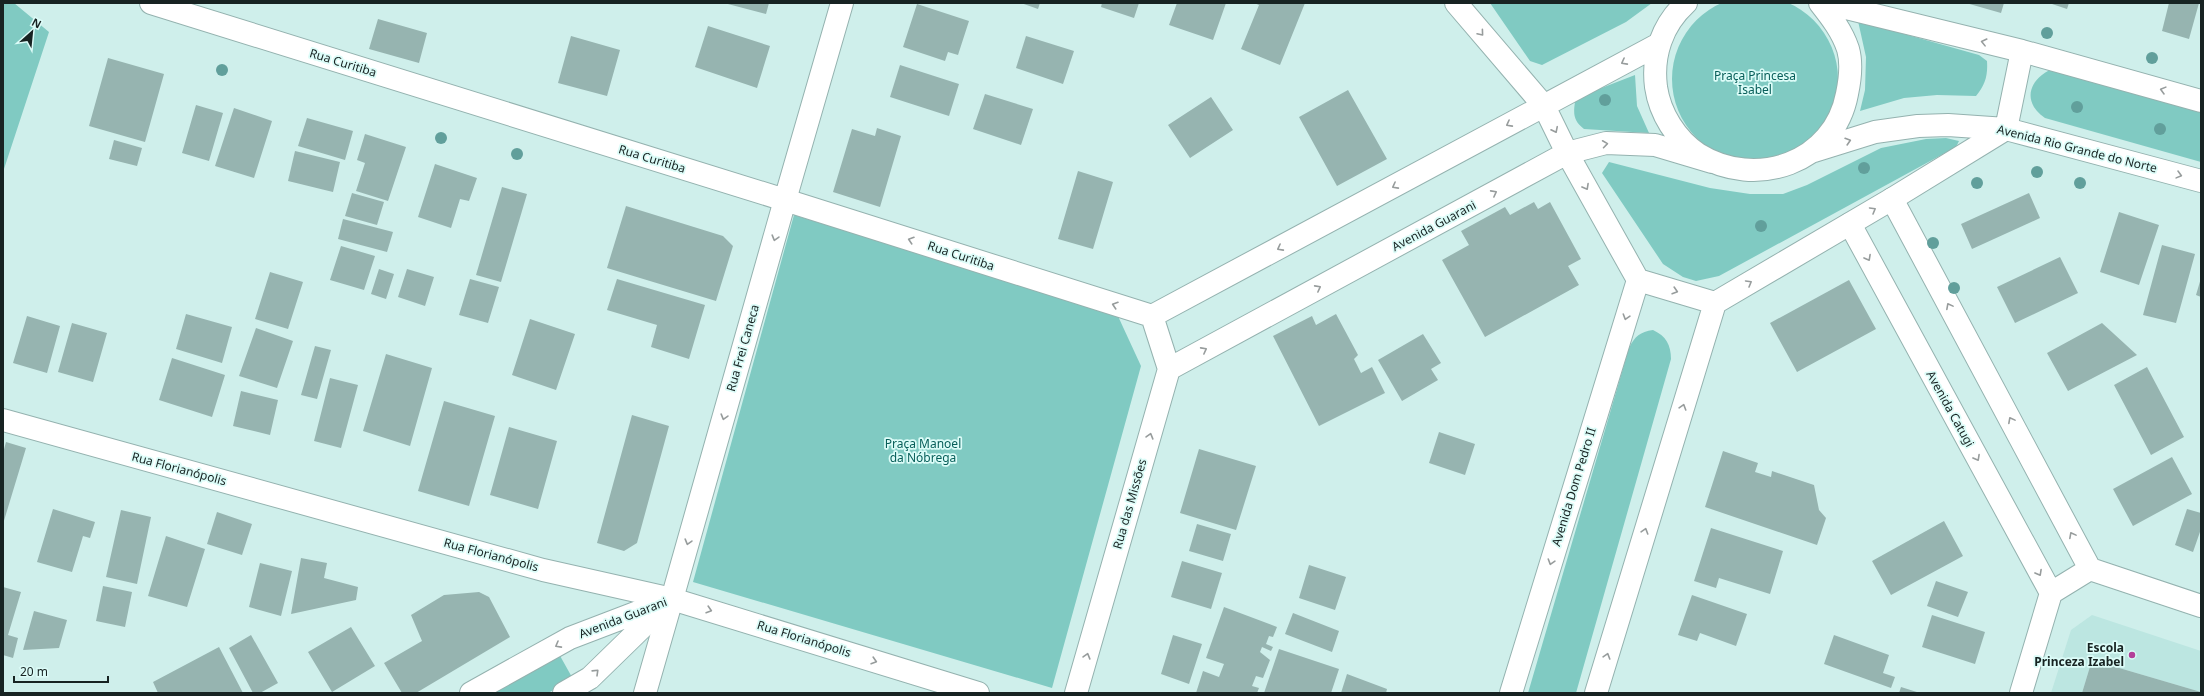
<svg xmlns="http://www.w3.org/2000/svg" width="2204" height="696" font-family="'Noto Sans',sans-serif">
<style>
.built{fill:#bce6e1}
.green{fill:#80cac2}
.building{fill:#96b4b0}
.lines{fill:none;stroke-linecap:round;stroke-linejoin:round}
.street-casing{stroke:#94b2af;stroke-width:24}
.secondary-casing{stroke:#94b2af;stroke-width:24}
.street{stroke:#fff;stroke-width:22}
.secondary{stroke:#fff;stroke-width:22}
.tree{fill:#619f9b}
.oneway{stroke:#979c9c}
.poi-dot{fill:#b34099;stroke:#dcfcf8;stroke-width:1.5}
.labels{text-anchor:middle;stroke-width:3.5;stroke-linejoin:round;paint-order:stroke}
.street-label{font-size:12px;fill:#172322;stroke:#dcfcf8}
.park-label{font-size:12px;fill:#075e59;stroke:#dcfcf8}
.poi-label{font-size:12px;font-weight:bold;fill:#172322;stroke:#dcfcf8;text-anchor:end}
</style>
<rect width="100%" height="100%" fill="#cfefeb"/>
<!-- built -->
<path class="built" d="M2092 615 2201 651V692L2092 660 2082 693H2051L2071 630Z"/>
<!-- green -->
<path class="green" d="M1672 79a83 83 0 1 1 166 0a83 83 0 1 1-166 0Z
M3 3H14L49 32 3 172Z
M1490 3H1652L1626 22 1542 65 1530 61Z
M1858 21 1979 55 1987 61C1988 76 1985 85 1976 96L1937 95 1904 98 1860 111 1865 90 1866 57Z
M2052 69 2201 109V162L2045 118C2022 102 2028 80 2052 69Z
M1635 75 1637 106 1649 133 1584 129C1574 121 1573 115 1575 102L1586 94Z
M1946 138 1959 141 1956 147 1719 276 1696 281 1683 277 1663 264 1602 173 1609 162 1710 188 1750 194H1783L1807 185 1881 148 1926 139Z
M794 215 1117 314 1141 366 1052 688 693 582Z
M1653 330C1666 336 1671 345 1671 359L1576 693H1528L1629 348C1635 336 1640 332 1653 330Z
M559 654 573 679 548 693H490Z"/>
<!-- building -->
<path class="building" d="M724 3H769L766 14Z
M1021 3H1040L1038 9Z
M1102 3H1139L1134 18 1101 7Z
M1177 3H1226L1213 40 1169 25Z
M1254 3H1305L1280 65 1241 49 1259 5Z
M1966 3H2004L2001 13Z
M2049 3H2069L2067 9Z
M2169 3H2199L2189 39 2162 31Z
M917 4 969 21 958 55 948 52 945 61 903 47Z
M378 19 427 33 419 63 369 49Z
M708 26 770 46 757 88 695 67Z
M571 36 620 50 607 96 558 83Z
M1026 36 1074 51 1063 84 1016 68Z
M108 58 164 74 145 142 89 126Z
M900 65 959 84 949 116 890 97Z
M1348 90 1387 159 1337 186 1299 117Z
M985 94 1033 109 1021 145 973 129Z
M1211 97 1233 130 1190 158 1168 125Z
M196 105 223 113 209 161 182 153Z
M234 108 272 121 254 178 215 166Z
M307 118 353 131 345 160 298 146Z
M877 128 901 136 880 207 833 192 852 129 875 136Z
M365 134 406 147 388 201 356 191 365 163 357 160Z
M114 140 142 148 137 166 109 159Z
M295 151 340 162 333 192 288 181Z
M435 164 477 178 469 201 460 199 451 228 418 217Z
M1078 171 1113 182 1093 249 1058 239Z
M502 187 527 194 501 282 476 275Z
M352 193 384 202 377 225 345 216Z
M2029 193 2040 218 1972 249 1961 224Z
M1534 202 1538 209 1550 202 1581 259 1568 266 1579 285 1485 337 1442 260 1469 245 1461 231 1505 207 1510 215Z
M626 206 723 236 733 246 716 301 607 268Z
M2119 212 2159 225 2139 285 2100 272Z
M343 219 393 232 387 252 338 239Z
M2162 245 2195 254 2176 323 2143 315Z
M341 246 375 256 364 290 330 280Z
M2060 257 2078 293 2015 323 1997 287Z
M379 269 394 274 386 299 371 294Z
M407 269 434 277 425 306 398 297Z
M270 272 303 282 288 329 255 319Z
M2201 278V297L2196 295Z
M470 279 499 287 488 323 459 315Z
M617 279 705 305 689 359 651 347 657 325 607 310Z
M1849 280 1876 329 1797 372 1770 323Z
M186 314 232 327 222 363 176 349Z
M1336 314 1358 355 1354 359 1361 373 1372 367 1385 393 1319 426 1273 336 1312 316 1316 325Z
M27 316 60 326 47 373 13 363Z
M530 319 575 334 556 390 512 375Z
M72 323 107 333 93 382 58 372Z
M2102 323 2137 355 2068 391 2047 353Z
M256 328 293 341 277 388 239 376Z
M1423 334 1441 363 1431 369 1438 380 1402 401 1378 360Z
M315 346 331 350 317 399 301 395Z
M386 354 432 368 410 446 363 431Z
M172 358 225 375 212 417 159 400Z
M2147 367 2184 437 2151 455 2114 385Z
M330 378 358 385 341 448 314 441Z
M241 391 278 400 270 435 233 426Z
M444 401 495 416 469 506 418 491Z
M632 415 669 426 637 543 624 551 597 543Z
M509 427 557 441 538 509 490 495Z
M1439 432 1475 444 1465 475 1429 463Z
M6 442 26 448 3 524V453Z
M1199 449 1256 466 1236 530 1180 513Z
M1723 451 1758 463 1755 472 1771 477 1772 471 1814 485 1819 510 1826 518 1817 545 1705 507Z
M2172 457 2192 494 2133 526 2113 489Z
M53 509 95 522 90 538 83 536 72 572 37 562Z
M2187 509 2201 513V529L2193 552 2175 545Z
M121 510 151 517 137 584 106 577Z
M217 512 252 524 242 555 207 544Z
M1944 521 1963 556 1891 595 1872 561Z
M1197 524 1231 534 1223 561 1189 551Z
M1711 528 1783 551 1770 594 1719 578 1716 588 1694 581Z
M166 536 205 549 187 607 148 596Z
M301 558 327 563 324 578 358 587 356 600 291 614Z
M1182 561 1222 573 1211 609 1171 597Z
M260 563 292 571 281 616 249 607Z
M1309 565 1346 577 1335 610 1299 598Z
M1936 581 1968 592 1958 617 1927 606Z
M103 586 132 592 125 627 96 621Z
M3 587 21 592 8 635 18 638 13 658 3 655Z
M479 592 489 597 510 637 416 693H402L384 663 422 641 411 615 444 595Z
M1692 595 1747 614 1736 646 1700 633 1697 641 1678 635Z
M1224 607 1277 627 1273 637 1269 636 1266 644 1273 647 1271 651 1262 647 1260 652 1270 660 1263 678 1256 676 1252 686 1259 688 1257 693H1196L1203 671 1219 677 1224 664 1206 658Z
M34 611 67 620 59 648 23 650Z
M1293 613 1339 631 1332 652 1285 634Z
M1932 615 1985 632 1975 664 1922 647Z
M351 627 375 666 332 692 308 652Z
M251 635 278 683 260 693H253L229 648Z
M1173 635 1202 644 1189 684 1161 674Z
M1834 635 1889 655 1883 673 1895 677 1891 688 1824 664Z
M219 647 243 693H158L153 682Z
M1279 649 1339 669 1331 693H1264Z
M2092 660 2201 692V693H2082Z
M1347 674 1387 689 1386 693H1341Z
M1901 687 1920 693H1899Z"/>
<g class="lines">
<!-- street casing -->
<g class="street-casing">
<path id="street" d="M151 3 785 200 842 3
M1892 199 2090 569
M1850 224 2051 593
M3 420 543 570 672 599 645 693
M2021 693 2051 593 2090 569 2201 606"/>
</g>
<!-- secondary casing -->
<g class="secondary-casing">
<path id="secondary" d="M1456 3 1544 106 1567 153 1638 280
M1686 3C1662 25 1652 55 1656 87 1660 114 1676 139 1698 154 1756 190 1834 163 1847 94 1850 80 1852 63 1848 49 1842 31 1831 17 1820 3
M1826 3 2022 51 2201 101
M2006 129 2022 51
M1814 151 1875 132 1918 126 1948 125 2006 129 2201 181
M1638 280 1715 303
M1715 303 1892 199 2006 129
M1152 316 1659 44
M1169 369 1567 153 1606 143 1655 145 1712 162
M672 599 785 200 1152 316
M672 599 978 693
M471 693 570 638 672 599
M564 693 590 678 665 605
M1076 693 1169 369 1152 316
M1511 693 1638 280
M1596 693 1715 303"/>
</g>
<!-- street -->
<use href="#street" class="street"/>
<!-- secondary -->
<use href="#secondary" class="secondary"/>
</g>
<!-- trees -->
<g class="tree">
<circle cx="2047" cy="33" r="6"/>
<circle cx="2152" cy="58" r="6"/>
<circle cx="222" cy="70" r="6"/>
<circle cx="1605" cy="100" r="6"/>
<circle cx="2077" cy="107" r="6"/>
<circle cx="2160" cy="129" r="6"/>
<circle cx="441" cy="138" r="6"/>
<circle cx="517" cy="154" r="6"/>
<circle cx="1864" cy="168" r="6"/>
<circle cx="2037" cy="172" r="6"/>
<circle cx="1977" cy="183" r="6"/>
<circle cx="2080" cy="183" r="6"/>
<circle cx="1761" cy="226" r="6"/>
<circle cx="1933" cy="243" r="6"/>
<circle cx="1954" cy="288" r="6"/>
</g>
<!-- one-way arrows -->
<defs><path id="oneway-chevron" d="M-2-3.5L2.5 0L-2 3.5" fill="none" stroke-width="1.6" stroke-linecap="round" stroke-linejoin="round"/></defs>
<g class="oneway">
<use href="#oneway-chevron" transform="translate(1481 33) rotate(50)"/>
<use href="#oneway-chevron" transform="translate(1984 42) rotate(-166)"/>
<use href="#oneway-chevron" transform="translate(1624 62) rotate(152)"/>
<use href="#oneway-chevron" transform="translate(2163 90) rotate(-165)"/>
<use href="#oneway-chevron" transform="translate(1509 124) rotate(152)"/>
<use href="#oneway-chevron" transform="translate(1555 130) rotate(64)"/>
<use href="#oneway-chevron" transform="translate(1848 141) rotate(-17)"/>
<use href="#oneway-chevron" transform="translate(1605 144) rotate(-8)"/>
<use href="#oneway-chevron" transform="translate(2179 175) rotate(15)"/>
<use href="#oneway-chevron" transform="translate(1395 186) rotate(152)"/>
<use href="#oneway-chevron" transform="translate(1586 187) rotate(61)"/>
<use href="#oneway-chevron" transform="translate(1494 193) rotate(-28)"/>
<use href="#oneway-chevron" transform="translate(1873 210) rotate(-30)"/>
<use href="#oneway-chevron" transform="translate(775 238) rotate(106)"/>
<use href="#oneway-chevron" transform="translate(911 240) rotate(-162)"/>
<use href="#oneway-chevron" transform="translate(1280 248) rotate(152)"/>
<use href="#oneway-chevron" transform="translate(1868 258) rotate(61)"/>
<use href="#oneway-chevron" transform="translate(1749 283) rotate(-30)"/>
<use href="#oneway-chevron" transform="translate(1318 288) rotate(-28)"/>
<use href="#oneway-chevron" transform="translate(1675 291) rotate(17)"/>
<use href="#oneway-chevron" transform="translate(1115 305) rotate(-162)"/>
<use href="#oneway-chevron" transform="translate(1949 306) rotate(-118)"/>
<use href="#oneway-chevron" transform="translate(1626 317) rotate(107)"/>
<use href="#oneway-chevron" transform="translate(1204 350) rotate(-28)"/>
<use href="#oneway-chevron" transform="translate(1683 407) rotate(-73)"/>
<use href="#oneway-chevron" transform="translate(724 417) rotate(106)"/>
<use href="#oneway-chevron" transform="translate(2011 420) rotate(-118)"/>
<use href="#oneway-chevron" transform="translate(1150 436) rotate(-74)"/>
<use href="#oneway-chevron" transform="translate(1977 458) rotate(61)"/>
<use href="#oneway-chevron" transform="translate(1645 531) rotate(-73)"/>
<use href="#oneway-chevron" transform="translate(2072 535) rotate(-118)"/>
<use href="#oneway-chevron" transform="translate(688 542) rotate(106)"/>
<use href="#oneway-chevron" transform="translate(1551 562) rotate(107)"/>
<use href="#oneway-chevron" transform="translate(2039 573) rotate(61)"/>
<use href="#oneway-chevron" transform="translate(709 610) rotate(17)"/>
<use href="#oneway-chevron" transform="translate(558 645) rotate(151)"/>
<use href="#oneway-chevron" transform="translate(1087 656) rotate(-74)"/>
<use href="#oneway-chevron" transform="translate(1607 656) rotate(-73)"/>
<use href="#oneway-chevron" transform="translate(874 661) rotate(17)"/>
<use href="#oneway-chevron" transform="translate(596 672) rotate(-44)"/>
</g>
<!-- markers -->
<circle class="poi-dot" cx="2132" cy="655" r="4"/>
<g class="labels">
<!-- street labels -->
<g class="street-label">
<text transform="translate(343 63) rotate(17)" y="4">Rua Curitiba</text>
<text transform="translate(2077 149) rotate(14)" y="4">Avenida Rio Grande do Norte</text>
<text transform="translate(652 159) rotate(17)" y="4">Rua Curitiba</text>
<text transform="translate(1434 226) rotate(-28)" y="4">Avenida Guarani</text>
<text transform="translate(961 256) rotate(18)" y="4">Rua Curitiba</text>
<text transform="translate(743 348) rotate(-74)" y="4">Rua Frei Caneca</text>
<text transform="translate(1950 409) rotate(61)" y="4">Avenida Catugi</text>
<text transform="translate(179 469) rotate(15)" y="4">Rua Florianópolis</text>
<text transform="translate(1574 487) rotate(-73)" y="4">Avenida Dom Pedro II</text>
<text transform="translate(1130 504) rotate(-74)" y="4">Rua das Missões</text>
<text transform="translate(491 555) rotate(15)" y="4">Rua Florianópolis</text>
<text transform="translate(623 618) rotate(-21)" y="4">Avenida Guarani</text>
<text transform="translate(804 639) rotate(17)" y="4">Rua Florianópolis</text>
</g>
<!-- park labels -->
<g class="park-label">
<text x="1755" y="80">Praça Princesa<tspan x="1755" dy="14">Isabel</tspan></text>
<text x="923" y="448">Praça Manoel<tspan x="923" dy="14">da Nóbrega</tspan></text>
</g>
<!-- poi labels -->
<g class="poi-label">
<text x="2124" y="652">Escola<tspan x="2124" dy="14">Princeza Izabel</tspan></text>
</g>
</g>
<!-- border -->
<rect width="2204" height="696" fill="none" stroke="#172322" stroke-width="8"/>
<!-- north arrow -->
<g transform="translate(32 32) rotate(27)" stroke="#dcfcf8" stroke-width="3" paint-order="stroke">
<path d="M0-3L7 15L0 10L-7 15Z" fill="#172322"/>
<text y="-6" font-size="11" font-weight="bold" text-anchor="middle" fill="#172322">N</text>
</g>
<!-- scale -->
<path d="M14 676v6h94v-6" fill="none" stroke="#172322" stroke-width="2"/>
<text x="20" y="676" font-size="12" fill="#172322" stroke="#dcfcf8" stroke-width="3" paint-order="stroke">20 m</text>
</svg>
